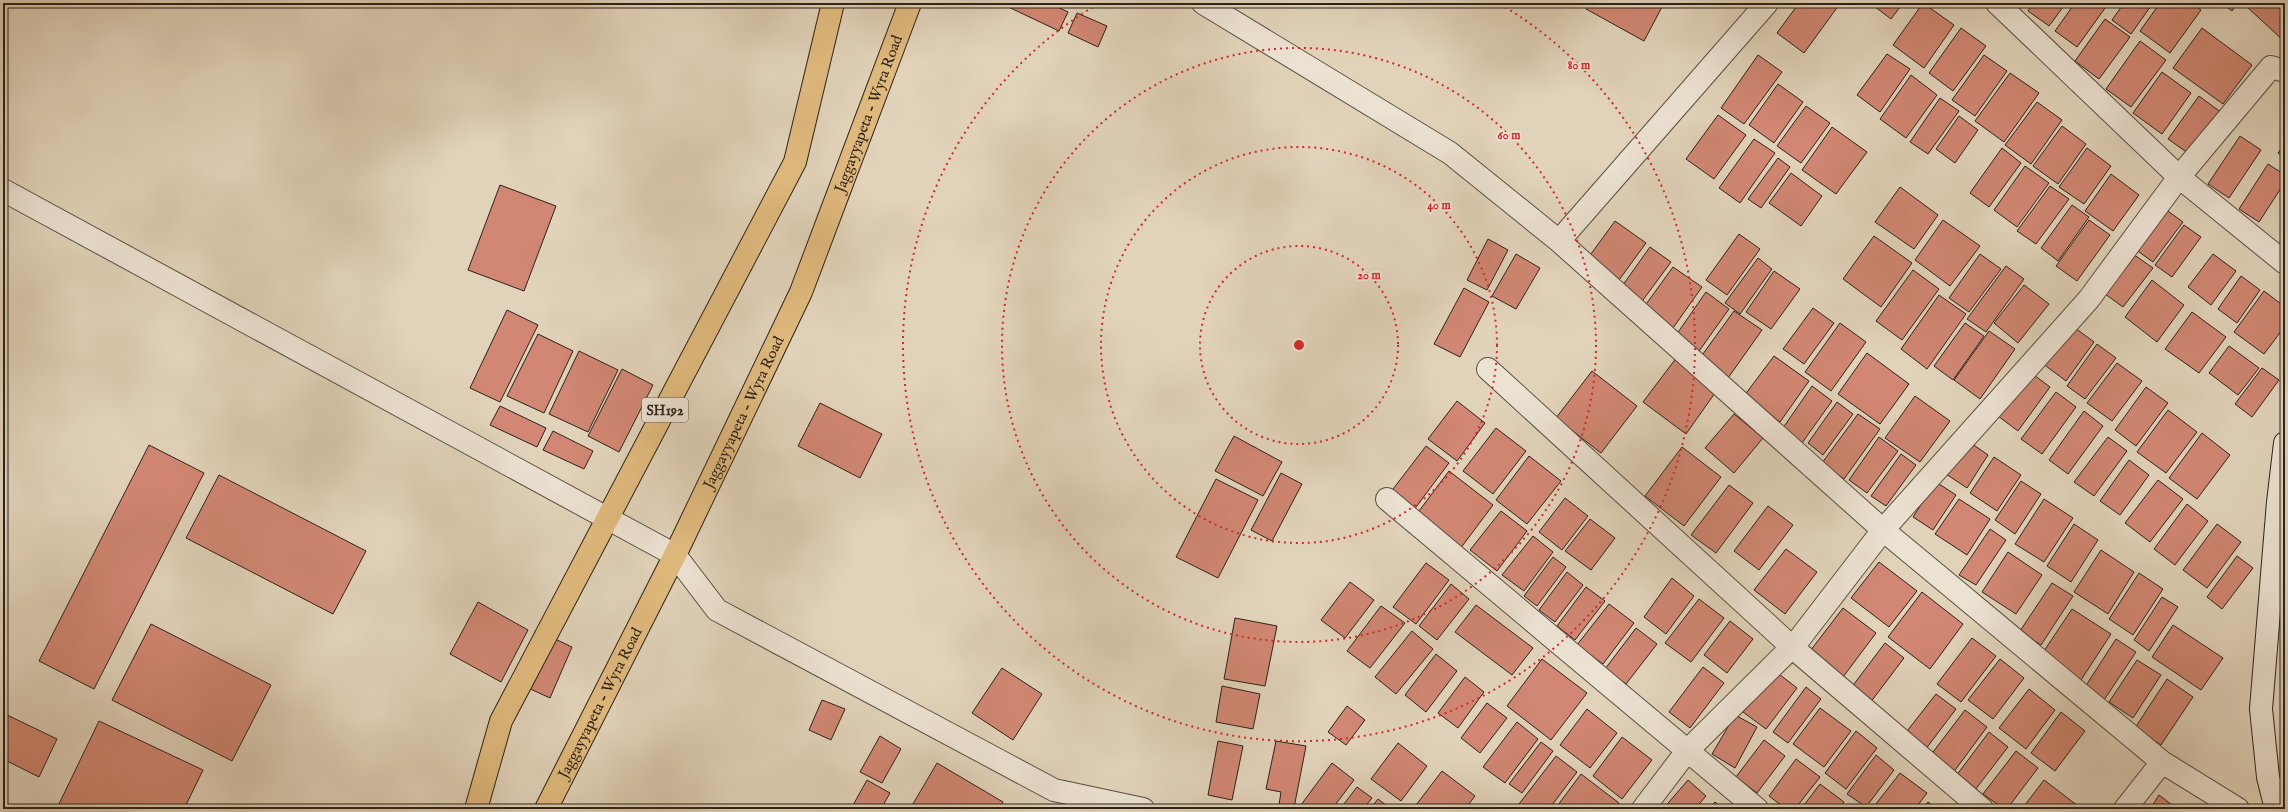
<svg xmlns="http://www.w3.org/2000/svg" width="2288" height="812" font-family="'IM FELL English',serif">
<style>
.building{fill:#d18773;stroke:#2c221a}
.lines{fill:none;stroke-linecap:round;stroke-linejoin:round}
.minor-casing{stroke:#594e42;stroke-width:24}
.secondary-casing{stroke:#2c221a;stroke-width:24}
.primary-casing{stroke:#2c221a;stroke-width:24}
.minor{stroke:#ece2d2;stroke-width:22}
.secondary{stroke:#ece2d2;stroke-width:22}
.primary{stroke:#e0ba7d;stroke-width:22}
.ring{fill:none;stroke:#d62828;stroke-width:2;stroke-dasharray:2 4}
.labels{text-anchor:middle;stroke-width:3.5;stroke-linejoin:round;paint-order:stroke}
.shield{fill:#ece2d2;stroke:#665c51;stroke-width:1}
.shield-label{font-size:14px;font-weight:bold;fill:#2c221a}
.street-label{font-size:15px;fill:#2c221a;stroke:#ece2d2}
.centre{fill:#d62828;stroke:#ece2d2;stroke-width:2}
.ring-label{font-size:12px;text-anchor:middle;font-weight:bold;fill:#d62828;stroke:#ece2d2;stroke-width:3.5;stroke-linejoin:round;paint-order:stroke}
</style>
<rect width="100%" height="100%" fill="#e1d3ba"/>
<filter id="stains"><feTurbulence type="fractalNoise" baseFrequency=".005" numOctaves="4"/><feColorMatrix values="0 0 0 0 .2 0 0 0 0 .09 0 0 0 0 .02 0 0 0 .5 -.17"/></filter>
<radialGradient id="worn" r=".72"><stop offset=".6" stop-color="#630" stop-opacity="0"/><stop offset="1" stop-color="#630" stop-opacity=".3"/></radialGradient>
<!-- building -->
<path class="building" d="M1000 3H1049L1068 12 1059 31Z
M1589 3H1660L1663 5 1644 41 1586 9Z
M1799 3 1839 5 1804 53 1777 33Z
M1870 3H1903L1891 19Z
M1923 3 1954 25 1924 68 1893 45Z
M2033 3H2066L2049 26 2028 11Z
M2075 3 2108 4 2077 47 2055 31Z
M2124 3H2153L2131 34 2112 20Z
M2160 3H2191L2201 10 2170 53 2140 31Z
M2222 3H2237L2232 11Z
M2249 3H2285V42L2246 6Z
M1077 13 1107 26 1098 47 1068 33Z
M2105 19 2130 37 2099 79 2075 61Z
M1961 28 1986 46 1953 91 1929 73Z
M2202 28 2252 65 2223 104 2173 68Z
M2140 41 2166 60 2131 107 2106 89Z
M1887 54 1910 69 1880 112 1857 95Z
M1758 55 1782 72 1744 124 1721 108Z
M1984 55 2007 71 1975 116 1952 100Z
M2162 72 2191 93 2162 134 2133 113Z
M2010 73 2039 93 2004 142 1975 121Z
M1911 75 1937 95 1906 138 1880 119Z
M1778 84 1803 102 1774 143 1749 125Z
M2199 96 2222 113 2192 156 2168 139Z
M1940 98 1959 111 1928 154 1910 142Z
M2037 102 2062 120 2031 164 2005 145Z
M1806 106 1830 123 1801 163 1777 146Z
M1718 115 1746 135 1714 179 1686 159Z
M1959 116 1978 130 1955 163 1936 149Z
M2062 126 2086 144 2058 184 2033 166Z
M1832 127 1867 152 1836 194 1802 170Z
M2240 136 2261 150 2229 198 2208 184Z
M1754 139 1775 153 1740 203 1719 188Z
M2285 144V158L2278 153Z
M2002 148 2021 163 1989 207 1970 193Z
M2087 148 2111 166 2084 204 2059 187Z
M1778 158 1790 167 1761 208 1748 199Z
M2268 164 2285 175V182L2259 222 2239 209Z
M2025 166 2049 183 2017 227 1994 210Z
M1791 173 1822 196 1801 226 1769 203Z
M2111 174 2139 195 2113 231 2085 211Z
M500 185 556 206 524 291 468 270Z
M2050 186 2069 199 2036 244 2017 231Z
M1900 187 1938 215 1914 249 1875 222Z
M2072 205 2089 217 2058 261 2041 248Z
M2165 209 2183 222 2153 262 2135 249Z
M2285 215V243L2280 242Z
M1943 220 1980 246 1950 286 1915 260Z
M2089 220 2110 235 2077 281 2056 266Z
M1615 221 1646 243 1619 280 1588 258Z
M2184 225 2201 237 2172 277 2155 265Z
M1739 234 1760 249 1727 295 1706 280Z
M1874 236 1912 263 1881 307 1843 279Z
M1488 239 1508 250 1487 290 1467 280Z
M1650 247 1671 262 1640 304 1620 289Z
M2130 252 2153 268 2123 307 2101 291Z
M1516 254 1540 268 1516 309 1492 296Z
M1980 254 2001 269 1969 312 1949 298Z
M2213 254 2236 271 2211 305 2188 287Z
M1758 258 1772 269 1740 314 1725 303Z
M2006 266 2024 279 1986 332 1967 319Z
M1673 267 1702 287 1673 328 1644 307Z
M1913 270 1939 289 1902 340 1876 321Z
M1774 271 1800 289 1771 329 1746 312Z
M2241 276 2260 290 2237 323 2218 309Z
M2152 280 2184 305 2157 342 2125 317Z
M2024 285 2049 304 2018 343 1994 323Z
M1464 288 1489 302 1460 357 1434 344Z
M2264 291 2285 307V326L2264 354 2234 332Z
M1706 292 1729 309 1697 354 1674 338Z
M1939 295 1966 314 1927 369 1901 349Z
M1813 308 1834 323 1804 364 1783 349Z
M507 310 538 325 500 402 470 388Z
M1734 311 1762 330 1728 378 1700 358Z
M2192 312 2226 337 2199 373 2165 349Z
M1840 323 1866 342 1831 391 1805 372Z
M1965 323 1984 336 1953 380 1934 366Z
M2071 325 2094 342 2066 381 2042 363Z
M1989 331 2015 349 1980 399 1954 380Z
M538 334 573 351 544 413 507 396Z
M2097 344 2116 358 2085 399 2067 386Z
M2229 346 2259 368 2238 395 2209 373Z
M579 351 618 370 588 432 549 414Z
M1867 353 1909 384 1880 424 1838 394Z
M1774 356 1809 381 1780 422 1744 396Z
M1677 357 1715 393 1686 434 1643 402Z
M2117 363 2142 381 2112 421 2087 403Z
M2262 368 2279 380 2252 417 2235 404Z
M622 369 653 385 619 452 588 436Z
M1592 371 1637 406 1601 453 1556 418Z
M2030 372 2050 387 2018 431 1998 416Z
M1812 386 1832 401 1802 443 1783 428Z
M2146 387 2168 403 2136 446 2115 430Z
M2056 392 2076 407 2042 454 2021 439Z
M1915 396 1950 421 1920 462 1885 438Z
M1457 401 1485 423 1457 461 1428 439Z
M1837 402 1853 414 1823 455 1808 443Z
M820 403 882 434 860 478 798 446Z
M500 406 546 428 537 447 490 425Z
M2168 410 2197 432 2166 473 2137 452Z
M2084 411 2103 426 2068 474 2049 460Z
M1734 414 1763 438 1734 473 1705 448Z
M1858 414 1880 429 1844 479 1822 463Z
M1496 428 1526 451 1493 494 1463 471Z
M553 431 593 451 584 469 543 450Z
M2202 433 2230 455 2197 499 2169 478Z
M1234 436 1282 462 1263 496 1215 471Z
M1879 437 1898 451 1867 493 1849 480Z
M2108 437 2127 451 2094 496 2074 482Z
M1968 441 1988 455 1967 488 1946 474Z
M149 445 204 473 94 689 39 661Z
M1426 446 1449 463 1413 511 1390 493Z
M1682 447 1721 477 1684 526 1645 496Z
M1901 454 1916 465 1886 506 1871 496Z
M1529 456 1561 481 1527 524 1496 500Z
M1994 457 2021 475 1997 511 1970 493Z
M2129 460 2149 475 2120 515 2100 501Z
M1449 471 1493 505 1460 549 1416 515Z
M1281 473 1302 484 1272 541 1251 530Z
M219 475 366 551 333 614 186 538Z
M1216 479 1258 500 1218 578 1176 557Z
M2158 480 2183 499 2150 542 2125 523Z
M2021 481 2041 494 2015 534 1995 520Z
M1936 482 1956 495 1933 530 1913 517Z
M1729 485 1753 503 1716 553 1691 535Z
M1565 498 1588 516 1562 550 1539 532Z
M1959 499 1990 519 1967 555 1935 534Z
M2044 499 2073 518 2044 562 2015 544Z
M2187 504 2208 521 2175 565 2154 549Z
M1768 506 1793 525 1759 570 1734 551Z
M1501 511 1527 531 1497 571 1470 550Z
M1590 519 1615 538 1591 570 1565 551Z
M2074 524 2098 540 2071 582 2047 566Z
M2217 524 2241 542 2207 588 2183 570Z
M1990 529 2006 540 1976 585 1959 575Z
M1533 536 1553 552 1524 591 1502 575Z
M1786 549 1817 572 1785 614 1754 590Z
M2101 550 2134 572 2108 614 2074 592Z
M2008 552 2042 575 2016 614 1982 592Z
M2237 556 2253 568 2222 609 2207 597Z
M1553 557 1566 567 1537 606 1524 596Z
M1879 562 1917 591 1889 627 1851 598Z
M1426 563 1449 580 1416 624 1393 607Z
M1567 572 1583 585 1555 622 1539 610Z
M2139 573 2163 589 2133 635 2109 619Z
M1672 578 1694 596 1666 634 1644 617Z
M1350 582 1374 600 1345 638 1321 620Z
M2052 583 2073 596 2041 645 2020 631Z
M1451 584 1469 599 1437 640 1419 626Z
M1586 587 1605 601 1575 640 1557 626Z
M1922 592 1963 624 1930 669 1888 637Z
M2162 597 2178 607 2149 651 2134 640Z
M1699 599 1724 618 1691 662 1665 643Z
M478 602 528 630 501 682 450 654Z
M1609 604 1634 623 1603 664 1577 645Z
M1476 605 1533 648 1512 675 1455 632Z
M1381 606 1405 623 1370 668 1347 651Z
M1843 608 1876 633 1840 681 1807 655Z
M2072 609 2111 634 2081 680 2042 654Z
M2285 616V625L2280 620Z
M1235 618 1277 626 1265 686 1224 679Z
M1730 621 1753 639 1727 673 1704 655Z
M151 624 271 685 232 761 112 700Z
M2173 625 2223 658 2201 690 2152 657Z
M1636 628 1657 644 1626 684 1605 669Z
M536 630 572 647 550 698 513 681Z
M1412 631 1433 649 1396 694 1375 677Z
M1972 638 1996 656 1961 702 1937 684Z
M2116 639 2136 652 2104 700 2085 687Z
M1885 643 1904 658 1870 703 1851 688Z
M1436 654 1457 671 1426 712 1405 695Z
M1542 659 1587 693 1551 740 1507 706Z
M2000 659 2024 678 1993 719 1968 700Z
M2137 660 2161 675 2133 718 2109 702Z
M1703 667 1724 683 1690 728 1669 712Z
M1002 668 1042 694 1013 740 972 713Z
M1775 671 1797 688 1766 729 1743 712Z
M1465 677 1484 692 1458 728 1438 713Z
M2167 679 2193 697 2161 745 2135 728Z
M1222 686 1260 694 1253 729 1216 722Z
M1806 687 1821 699 1788 743 1773 732Z
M2029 689 2055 710 2026 749 1999 728Z
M1936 694 1956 709 1925 750 1904 735Z
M822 700 845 709 831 740 809 730Z
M1487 703 1507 718 1480 753 1461 738Z
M1347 706 1365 720 1346 745 1328 732Z
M1820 708 1851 731 1824 767 1793 744Z
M1587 709 1617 733 1590 768 1560 745Z
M1965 710 1987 727 1950 777 1927 760Z
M2061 712 2085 731 2055 771 2031 753Z
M3 713 57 739 39 777 3 759Z
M1735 715 1757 727 1735 768 1712 754Z
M99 721 203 770 184 809H69L59 804Z
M1517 722 1538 739 1505 783 1483 767Z
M1856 731 1877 748 1846 789 1825 773Z
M1989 732 2008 747 1975 790 1956 776Z
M880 736 901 749 882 783 860 772Z
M1622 737 1652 760 1622 799 1593 776Z
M1764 740 1785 756 1757 793 1736 777Z
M1218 741 1243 746 1232 800 1208 795Z
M1276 741 1306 746 1294 808 1279 805 1281 792 1266 789Z
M1541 742 1553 751 1522 793 1509 784Z
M1398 743 1427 766 1401 801 1371 779Z
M2016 751 2038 768 2007 809H2004L1983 794Z
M1876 755 1894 770 1866 807 1847 794Z
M1556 756 1577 772 1549 809H1526L1519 804Z
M1796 759 1820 777 1795 809H1786L1769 796Z
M937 763 1003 802 999 809H910Z
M1332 763 1354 780 1332 809H1298Z
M1442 771 1475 796 1465 809H1413Z
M1900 773 1927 793 1915 809H1872Z
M1581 774 1619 803 1615 809H1555Z
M867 780 890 793 881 809 852 807Z
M1688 780 1706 796 1695 809H1663Z
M2044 780 2082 809H2022Z
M1820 784 1844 802 1839 809H1801Z
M1357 787 1372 798 1363 809H1340Z
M2159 795 2176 808 2175 809H2150Z
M1378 799 1391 809H1370Z
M1715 802 1723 809H1708Z
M1928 802 1937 809H1922Z"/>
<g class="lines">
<!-- minor casing -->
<g class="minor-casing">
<path id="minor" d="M1203 3 1450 153 1559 241 1883 530 1959 593 2162 762 2238 809
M1997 3 2179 177 2285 263
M3 190 675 555 717 610 1054 790 1143 809
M1559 241 1767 3
M1488 369 1792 647 1982 809
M1387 499 1757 809
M1643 809 1687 751 1797 642 1883 530 2089 299 2179 177 2271 67 2285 71
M2125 809 2162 762"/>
</g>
<!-- secondary casing -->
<g class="secondary-casing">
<path id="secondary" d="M2276 809 2268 777 2261 709 2278 502 2285 443"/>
</g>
<!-- primary casing -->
<g class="primary-casing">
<g id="primary">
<path d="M476 809 501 721 795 162 833 3"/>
<path id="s1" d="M546 809 675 555 801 292 910 3"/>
</g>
</g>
<!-- minor -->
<use href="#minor" class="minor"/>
<!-- secondary -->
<use href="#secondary" class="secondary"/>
<!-- primary -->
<use href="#primary" class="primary"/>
</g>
<!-- distance rings -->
<g class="ring">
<circle cx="1299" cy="345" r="99"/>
<circle cx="1299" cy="345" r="198"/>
<circle cx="1299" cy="345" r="297"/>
<path d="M1500 4A396 396 0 1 1 1098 4"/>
</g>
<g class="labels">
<!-- shield labels -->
<rect class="shield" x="642" y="398" width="46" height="24" rx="3"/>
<g class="shield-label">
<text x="665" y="415">SH192</text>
</g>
<!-- street labels -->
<g class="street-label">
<text dy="5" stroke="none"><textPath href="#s1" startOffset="767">Jaggayyapeta - Wyra Road</textPath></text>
<text dy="5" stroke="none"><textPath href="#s1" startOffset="443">Jaggayyapeta - Wyra Road</textPath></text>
<text dy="5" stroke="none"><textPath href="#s1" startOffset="119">Jaggayyapeta - Wyra Road</textPath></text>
</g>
</g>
<circle cx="1299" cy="345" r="6" class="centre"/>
<g class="ring-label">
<text x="1579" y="69">80 m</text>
<text x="1509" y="139">60 m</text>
<text x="1439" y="209">40 m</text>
<text x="1369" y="279">20 m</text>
</g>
<!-- margin -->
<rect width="2288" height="812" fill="none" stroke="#e1d3ba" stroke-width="16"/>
<rect x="4" y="4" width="2280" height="804" fill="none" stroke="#2c221a" stroke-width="2"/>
<rect x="8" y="8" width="2272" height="796" fill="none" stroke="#2c221a"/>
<rect width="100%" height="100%" filter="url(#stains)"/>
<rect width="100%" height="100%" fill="url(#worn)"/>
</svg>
